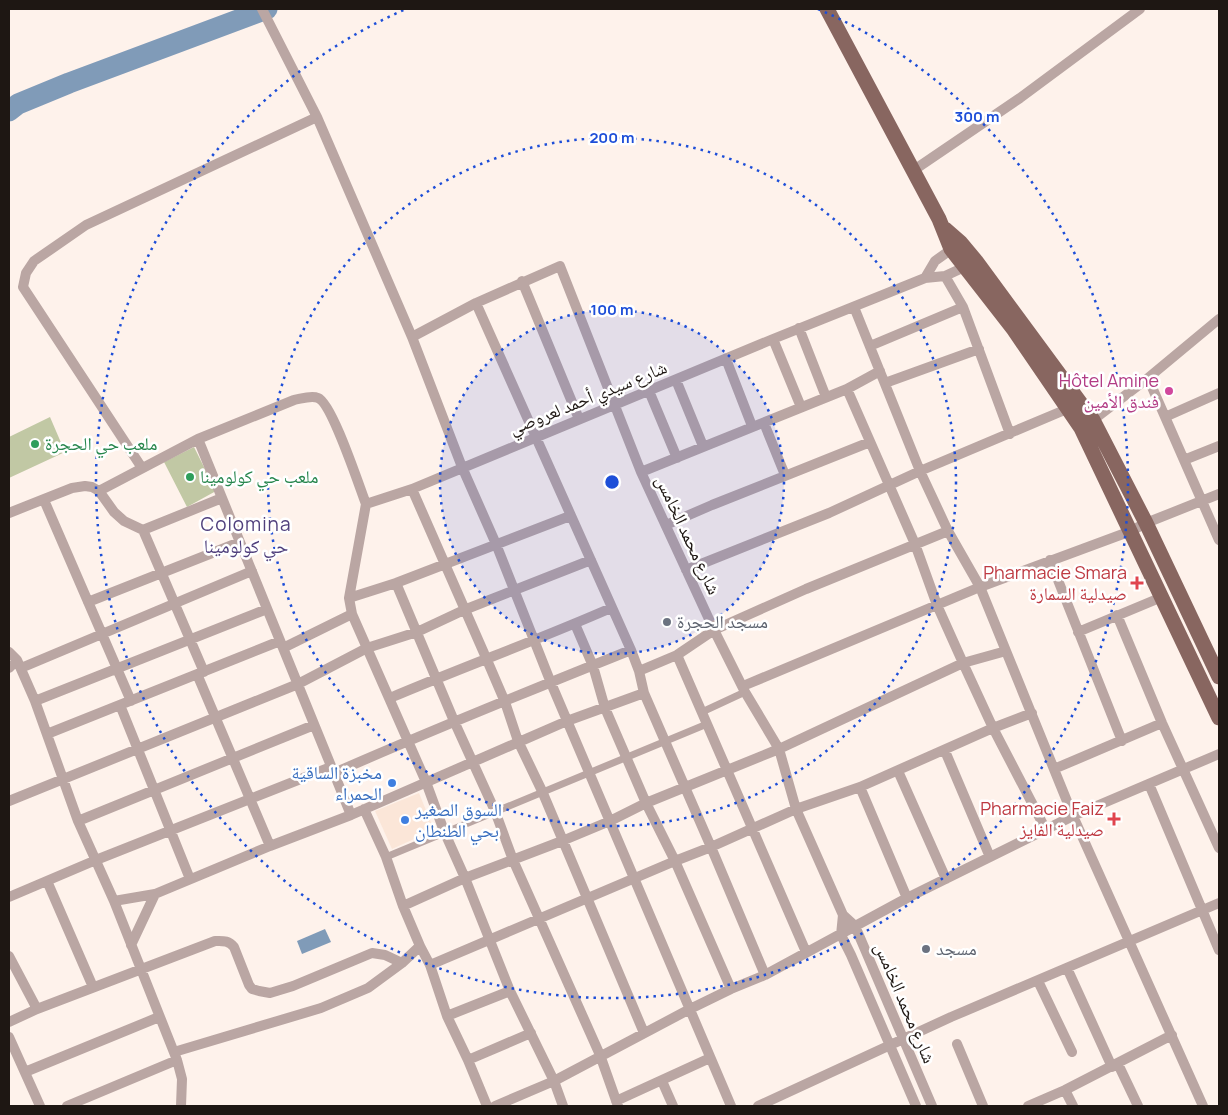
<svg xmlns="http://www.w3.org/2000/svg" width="1228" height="1115" font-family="Manrope,'Noto Naskh Arabic',sans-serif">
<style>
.commercial{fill:#fbe6d8}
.green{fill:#c1c8a4}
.water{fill:#809bb8}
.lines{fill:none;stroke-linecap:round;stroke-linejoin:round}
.river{stroke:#809bb8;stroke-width:21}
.pedestrian{stroke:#baa6a3;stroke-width:7}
.minor{stroke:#baa6a3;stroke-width:10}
.primary{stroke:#886660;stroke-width:15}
.ring{fill:none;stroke:#1d4ed8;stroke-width:2.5;stroke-dasharray:2.5 5}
.hotel-dot{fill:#d1479c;stroke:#fff;stroke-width:2}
.leisure-dot{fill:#2e9e5b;stroke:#fff;stroke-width:2}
.health-dot{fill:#e0444e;stroke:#fff;stroke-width:2}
.worship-dot{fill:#6b7280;stroke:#fff;stroke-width:2}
.shop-dot{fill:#3f7fe0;stroke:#fff;stroke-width:2}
.labels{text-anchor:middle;stroke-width:5;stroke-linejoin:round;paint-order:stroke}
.hotel-label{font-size:18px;fill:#b23c85;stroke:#fff;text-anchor:end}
.street-label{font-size:18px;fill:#1e1713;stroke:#fff}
.leisure-label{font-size:18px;fill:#27864d;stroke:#fff;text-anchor:start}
.health-label{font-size:18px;fill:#be3a42;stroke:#fff;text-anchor:end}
.worship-label{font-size:18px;fill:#5b616d;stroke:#fff;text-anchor:start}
.shop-label{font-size:18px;fill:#366cbe;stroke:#fff;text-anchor:end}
.neighbourhood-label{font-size:19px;letter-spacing:1px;fill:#4f3f7c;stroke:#fff}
.centre{fill:#1d4ed8;stroke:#fff;stroke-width:2.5}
.ring-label{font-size:15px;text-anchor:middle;font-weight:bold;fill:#1d4ed8;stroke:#fff;stroke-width:5;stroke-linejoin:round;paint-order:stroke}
</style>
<rect width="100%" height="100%" fill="#fef2eb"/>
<!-- commercial -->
<path class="commercial" d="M419 793 434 830 392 849 375 811Z"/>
<!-- green -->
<path class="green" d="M50 417 65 452 9 478V437Z
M194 447 216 491 187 507 164 462Z"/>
<!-- water -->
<path class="water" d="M325 929 331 942 302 954 297 941Z"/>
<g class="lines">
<!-- river -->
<path class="river" d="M9 111 18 104 69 83 267 9"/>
<!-- pedestrian -->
<path class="pedestrian" d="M702 712 745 692
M386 857 707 724"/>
<!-- minor -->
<path class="minor" d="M262 9 317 117 412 337 462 467 496 544 551 683 731 1106
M914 170 1020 98 1140 9
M945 276 963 307 1010 434
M925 278 935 261 956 246
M522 281 579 419
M476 303 631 650 639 671 644 693 711 847 765 975
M854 307 920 471 948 531 980 587 1073 816 1203 1106
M799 328 826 397
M412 337 476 303 560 266 641 472 714 630 745 692 779 749 796 809 843 915 855 926 932 1106
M773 339 801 407
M870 346 963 307
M726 359 752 426
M1148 378 1219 540
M676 380 703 446
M885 383 979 349
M847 389 915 544 937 605 963 663 993 728 1046 830
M649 391 677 458
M1165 417 1219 393
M1093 420 1148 378 1219 319
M764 423 785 475
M1184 460 1219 446
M142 468 23 287 26 273 34 261 86 225 317 117
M641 472 847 389 880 371
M412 489 487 660 505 702 518 741 542 791 644 1033
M99 491 198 439
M44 500 131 701
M366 504 412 489 773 339 925 278 945 276 971 264
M366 504 349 598 352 614 426 782 444 831 465 878 510 991 554 1081 563 1106
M9 513 72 488 85 486 92 487 99 491 114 512 124 521 143 530 222 498
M666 525 712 505 870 442
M143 530 204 672
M1050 560 1122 741
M686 570 829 513 920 471 1067 409
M396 583 454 721 495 811 513 860 600 1055 618 1106
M349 598 396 583 570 516
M88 602 240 542
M1117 615 1162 723 1219 848
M575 624 593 666 605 708 646 803 675 861 731 989
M1078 632 1162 597
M283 648 352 614
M9 652 17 660 35 701 78 821 114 901 177 1060 182 1079 181 1106
M677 655 806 952
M9 668 17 660
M21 668 252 571
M639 671 677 655 714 630 806 589 948 531
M197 674 270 846
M743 686 980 587 1131 531 1146 523 1219 494
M390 698C463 667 538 640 611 608
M35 701 267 609
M120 705 190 879
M47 734 280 641
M945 751 990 857
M1054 769 1162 723
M898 771 946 879
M334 773C432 730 531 690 631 650
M1149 784 1219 950
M860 787 907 898
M9 801 298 684 367 648 417 632 464 610 591 560
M364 809 386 857 403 906 420 946 430 965 447 1016 468 1060 487 1106
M351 815 198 439 294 400C301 399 311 395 318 398 332 403 359 486 366 504
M78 821 314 725
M47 881 93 987
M9 897 96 860 331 767
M114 901 155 894 270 846 351 815 567 721 644 693
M403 906 465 878 562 841 610 821 646 803 779 749 963 663 1006 651
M843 915 841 935 851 955 916 1106
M131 945 155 894
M9 956 37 1009
M430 965 675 861 711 847 796 809 860 787 993 728 1032 713
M1067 968 1112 1067
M1038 981 1072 1052
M447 1016 510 991
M9 1022 37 1009 215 941C223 941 228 940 234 947L249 985 252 989 259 991 270 993 293 986 372 953 385 955 402 963
M9 1037 40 1106
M957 1044 983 1106
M174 1052 321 1008 368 988 402 963 420 946
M468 1060 531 1033
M1118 1064 1138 1106
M25 1072 159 1017
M662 1081 673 1106
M1065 1090 1073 1106
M616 1101 710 1058
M67 1106 177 1060
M495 1106 554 1081 690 1009 731 989 765 975 907 898 1073 816 1219 754
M758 1106 951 1017 1219 903
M1028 1106 1065 1090 1172 1035"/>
<!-- primary -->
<path class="primary" d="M827 9 939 219 951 249 1014 330 1081 428 1219 718
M945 229 961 243 976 261 1093 420 1146 523 1219 677"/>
</g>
<!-- distance rings -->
<circle cx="612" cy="482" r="172" fill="#1d4ed8" fill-opacity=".12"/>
<g class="ring">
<circle cx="612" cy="482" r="172"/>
<circle cx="612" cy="482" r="344"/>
<path d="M818 9A516 516 0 1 1 406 9"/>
</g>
<!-- markers -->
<circle class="hotel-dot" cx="1169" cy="391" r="5"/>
<g class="leisure-dot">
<circle cx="35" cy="444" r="5"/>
<circle cx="190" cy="477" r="5"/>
</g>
<g class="health-dot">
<path d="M1134.5 575.5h5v5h5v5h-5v5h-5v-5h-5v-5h5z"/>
<path d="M1111.5 811.5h5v5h5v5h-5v5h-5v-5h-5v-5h5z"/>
</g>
<g class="worship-dot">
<circle cx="667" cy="622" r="5"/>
<circle cx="926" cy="949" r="5"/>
</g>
<g class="shop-dot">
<circle cx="392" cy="783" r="5"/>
<circle cx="405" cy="820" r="5"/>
</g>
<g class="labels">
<!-- hotel labels -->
<g class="hotel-label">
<text x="1159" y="387">Hôtel Amine<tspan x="1159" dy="21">فندق الأمين</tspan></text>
</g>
<!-- street labels -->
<g class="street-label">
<text transform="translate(588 398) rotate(-22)" y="6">شارع سيدي أحمد لعروصي</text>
<text transform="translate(688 535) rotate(65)" y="6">شارع محمد الخامس</text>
<text transform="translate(905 1003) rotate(67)" y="6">شارع محمد الخامس</text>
</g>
<!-- leisure labels -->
<g class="leisure-label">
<text x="45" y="450">ملعب حي الحجرة</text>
<text x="200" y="483">ملعب حي كولومينا</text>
</g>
<!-- health labels -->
<g class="health-label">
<text x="1127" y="579">Pharmacie Smara<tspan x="1127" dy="21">صيدلية السمارة</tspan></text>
<text x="1104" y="815">Pharmacie Faiz<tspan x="1104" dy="21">صيدلية الفايز</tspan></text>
</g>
<!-- worship labels -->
<g class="worship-label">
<text x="677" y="628">مسجد الحجرة</text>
<text x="936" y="955">مسجد</text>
</g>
<!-- shop labels -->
<g class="shop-label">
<text x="382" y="779">مخبزة الساقية<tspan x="382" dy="21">الحمراء</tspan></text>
<text x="415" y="816" text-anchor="start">السوق الصغير<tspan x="415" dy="21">بحي الطنطان</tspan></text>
</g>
<!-- neighbourhood labels -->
<g class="neighbourhood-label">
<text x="246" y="531">Colomina<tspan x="246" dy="22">حي كولومينا</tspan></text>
</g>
</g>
<circle cx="612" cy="482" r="8" class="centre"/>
<g class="ring-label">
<text x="977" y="122">300 m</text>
<text x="612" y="143">200 m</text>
<text x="612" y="315">100 m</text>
</g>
<!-- border -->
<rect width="1228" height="1115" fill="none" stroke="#1e1713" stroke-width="20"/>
</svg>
